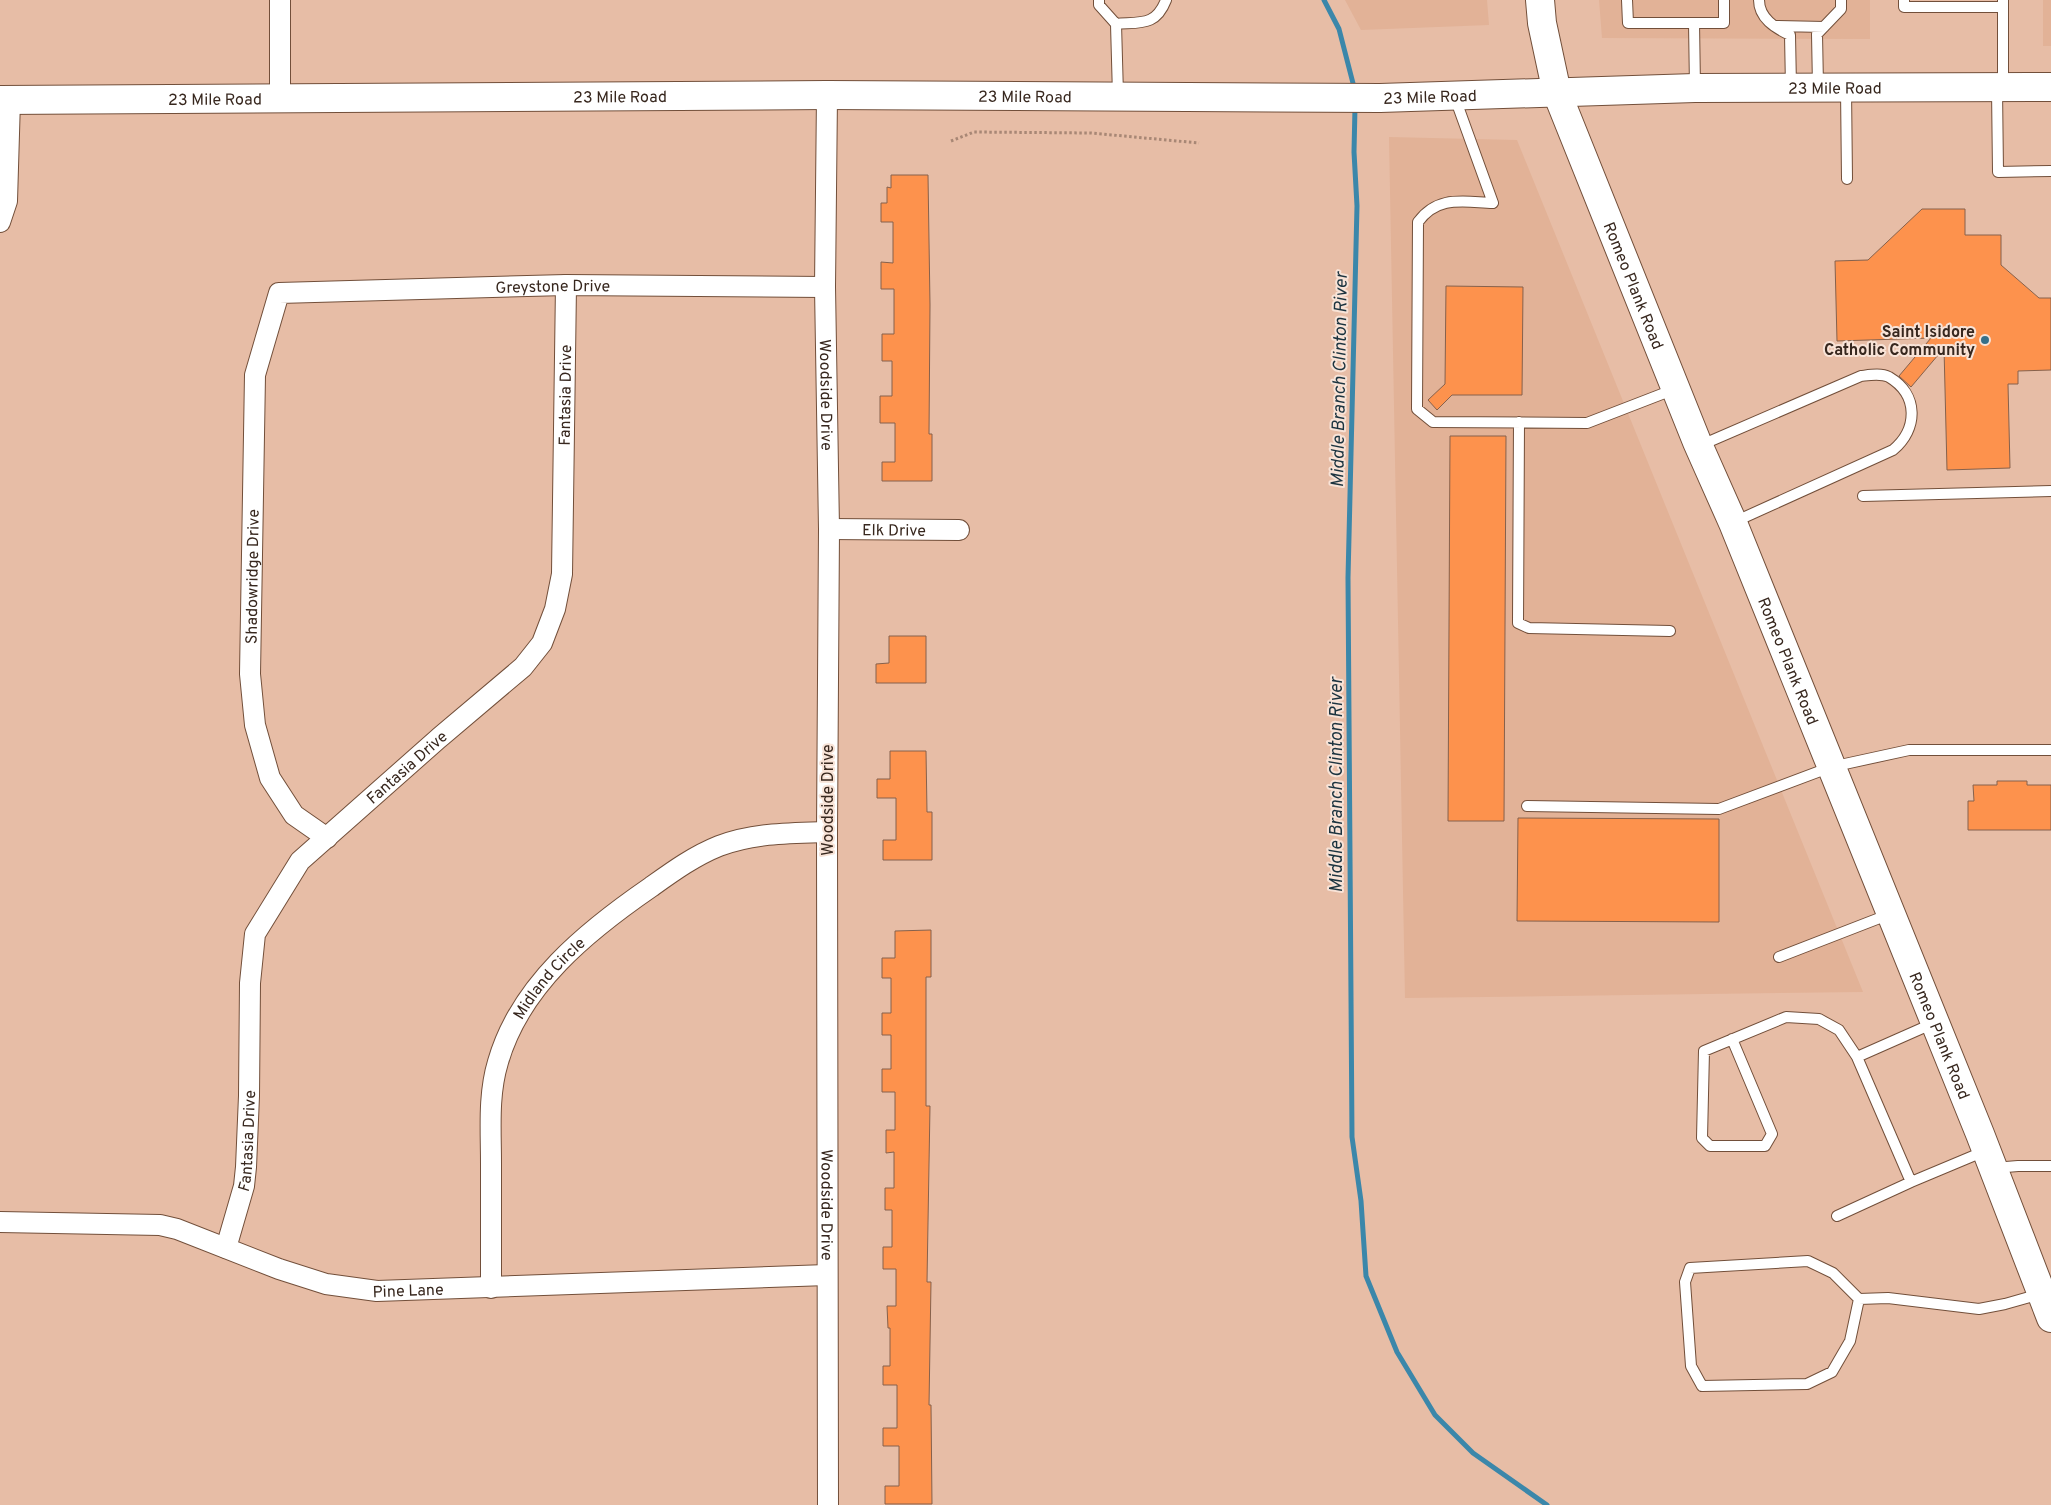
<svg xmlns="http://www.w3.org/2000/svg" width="2051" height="1505" font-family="Overpass,sans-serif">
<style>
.built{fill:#e2b297}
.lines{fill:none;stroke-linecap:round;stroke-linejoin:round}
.stream{stroke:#3b87aa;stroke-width:5}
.building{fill:#fd924d;stroke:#86614c}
.lane-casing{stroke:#724f3a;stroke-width:12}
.street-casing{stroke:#724f3a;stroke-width:22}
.secondary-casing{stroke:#724f3a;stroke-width:30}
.path{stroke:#a88775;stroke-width:3;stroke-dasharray:2.5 2.5;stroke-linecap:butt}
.lane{stroke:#fff;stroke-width:10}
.street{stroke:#fff;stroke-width:20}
.secondary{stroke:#fff;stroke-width:28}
.poi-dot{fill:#376f89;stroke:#f8e3d7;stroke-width:2}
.labels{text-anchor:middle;stroke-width:4;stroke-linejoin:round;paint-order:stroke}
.street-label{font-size:16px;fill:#37271e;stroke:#f8e3d7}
.poi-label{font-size:16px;font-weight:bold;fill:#37271e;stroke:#f8e3d7;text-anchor:end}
.water-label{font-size:18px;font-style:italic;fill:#1b333f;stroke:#f8e3d7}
</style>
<rect width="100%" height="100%" fill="#e7bda6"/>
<!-- built -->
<path class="built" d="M1345 0H1487L1489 25 1361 30Z
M1599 0H1870V39L1602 38Z
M2043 0H2051V46H2043Z
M1389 137 1517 140 1863 992 1405 998Z"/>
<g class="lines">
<!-- stream -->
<path class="stream" d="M1324 0 1339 29 1355 91
M1355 107 1354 152 1357 206 1348 578 1352 1137 1361 1201 1366 1276 1397 1352 1435 1415 1473 1453 1547 1505"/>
</g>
<!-- building -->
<path class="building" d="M891 175H928L930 305 929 434H932V481H882V462H895V423H880V396H892V361H882V334H894V289H881V262L893 263V222H881V203H887V187L891 188Z
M1922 209H1965V235H2001V265L2039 298H2051V370L2018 371V384H2008L2010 468 1947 470 1944 348 1911 387 1899 376 1931 338 1837 341 1835 261 1868 260Z
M1446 286 1523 287 1522 395H1452L1437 410 1428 400 1445 384Z
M1450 436H1506L1504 821H1448Z
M889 636H926V683H876V664L889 663Z
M890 751H926L927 812H932V860H883V840H896V798H877V779H890Z
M1997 781H2027V785H2051V830H1968V801H1974L1973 785H1997Z
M1518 818 1719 819V922L1517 921Z
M931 930V977H926V1106H930L927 1282H931L929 1405H931L932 1504H885V1486H899V1446H883V1428H897V1385H883V1366H890V1328H888L887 1306H896V1269H883V1247H892V1210H885V1188H894V1152L886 1153V1130H895V1092H882V1069H891V1035H882V1013H891V978H882V958H895V931Z"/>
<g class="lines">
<!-- lane casing -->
<g class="lane-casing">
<path id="lane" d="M1099 0V5L1116 24 1118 95
M1627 0 1628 23H1724V0
M1759 0C1759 18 1775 28 1790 35L1791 87
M1904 0V7H2003
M2003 0V86
M1694 23 1695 87
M1116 24C1141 22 1156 26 1166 0
M1775 26 1824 27
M1818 86 1817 34 1841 9V0
M1846 89 1847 179
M1997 89 1998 172 2051 171
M1455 98 1493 203C1463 202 1438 195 1418 222L1417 409 1433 422 1587 423 1675 389
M1519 422 1518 623 1529 628 1670 631
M1699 446 1861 376C1870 375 1881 373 1889 377 1919 395 1918 429 1893 450L1734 522
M1863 496 2051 491
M1527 806 1719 809 1831 767 1909 750H2051
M1779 957 1890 914
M1732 1039 1772 1134 1765 1146H1710L1702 1138 1704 1051 1786 1017 1819 1019 1839 1030 1857 1057 1934 1023
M1994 1168 2018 1166H2051
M1911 1182 1985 1151
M1837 1216 1911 1182 1857 1057
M1859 1299 1850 1341 1832 1372 1807 1384 1702 1386 1691 1366 1685 1282 1690 1268 1808 1261 1833 1273 1859 1299 1888 1298 1979 1309 2005 1304 2040 1294"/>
</g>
<!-- street casing -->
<g class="street-casing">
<g id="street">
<path id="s1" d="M827 95 825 287 829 529 827 832 828 1505"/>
<path d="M280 99V0"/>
<path d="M0 222 7 201 10 100"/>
<path id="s2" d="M829 529 959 530"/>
<path id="s3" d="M327 838 294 815 270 778 255 725 250 674 255 375 279 293 566 285 825 287"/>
<path id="s4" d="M0 1222 160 1225 177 1229 279 1269 326 1284 377 1291 827 1275"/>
<path id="s5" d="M226 1248 244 1186 246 1167 249 1096 250 983 255 934 300 861 439 738 523 667 542 643 555 609 562 574 566 285"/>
<path id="s6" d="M491 1288C491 1246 491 1205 491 1163 491 1129 488 1095 498 1062 520 985 587 931 651 887 672 872 694 856 719 846 753 833 790 833 827 832"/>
</g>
</g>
<!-- secondary casing -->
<g class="secondary-casing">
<g id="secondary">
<path id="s7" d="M1540 0 1542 23 1557 93 1697 442 1733 523 1980 1134 2051 1318"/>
<path id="s8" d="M0 100 827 95 1380 98 1695 88 2051 87"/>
</g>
</g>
<!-- path -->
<path class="path" d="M951 141 974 132 1091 133 1199 143"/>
<!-- lane -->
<use href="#lane" class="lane"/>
<!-- street -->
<use href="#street" class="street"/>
<!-- secondary -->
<use href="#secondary" class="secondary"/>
</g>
<!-- markers -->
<circle class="poi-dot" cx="1985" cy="340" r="5"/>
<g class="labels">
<!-- street labels -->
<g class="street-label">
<text dy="6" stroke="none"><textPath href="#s8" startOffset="1835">23 Mile Road</textPath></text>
<text dy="6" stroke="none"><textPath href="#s8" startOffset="620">23 Mile Road</textPath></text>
<text dy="6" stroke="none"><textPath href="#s8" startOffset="1025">23 Mile Road</textPath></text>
<text dy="6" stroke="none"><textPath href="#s8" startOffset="1430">23 Mile Road</textPath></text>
<text dy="6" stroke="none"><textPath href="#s8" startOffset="215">23 Mile Road</textPath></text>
<text dy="6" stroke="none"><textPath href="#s3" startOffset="849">Greystone Drive</textPath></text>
<text dy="6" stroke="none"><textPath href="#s7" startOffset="302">Romeo Plank Road</textPath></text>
<text dy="6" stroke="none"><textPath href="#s5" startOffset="980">Fantasia Drive</textPath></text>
<text dy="6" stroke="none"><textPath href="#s1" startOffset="300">Woodside Drive</textPath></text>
<text dy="6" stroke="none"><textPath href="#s2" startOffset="65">Elk Drive</textPath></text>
<text dy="6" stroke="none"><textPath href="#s3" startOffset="288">Shadowridge Drive</textPath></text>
<text dy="6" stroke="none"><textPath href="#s7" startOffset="708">Romeo Plank Road</textPath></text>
<text dy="6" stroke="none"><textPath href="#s5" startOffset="545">Fantasia Drive</textPath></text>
<text transform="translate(827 800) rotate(-90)" y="6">Woodside Drive</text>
<text dy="6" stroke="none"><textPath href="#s6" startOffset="326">Midland Circle</textPath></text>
<text dy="6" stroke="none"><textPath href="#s7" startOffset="1112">Romeo Plank Road</textPath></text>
<text dy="6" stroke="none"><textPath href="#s5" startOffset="110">Fantasia Drive</textPath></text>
<text dy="6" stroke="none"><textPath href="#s1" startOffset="1110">Woodside Drive</textPath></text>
<text dy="6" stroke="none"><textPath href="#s4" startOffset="419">Pine Lane</textPath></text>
</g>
<!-- poi labels -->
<g class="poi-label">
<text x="1975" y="337">Saint Isidore<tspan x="1975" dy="18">Catholic Community</tspan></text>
</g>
<!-- water labels -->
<g class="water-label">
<text transform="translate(1339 380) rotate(-89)" y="6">Middle Branch Clinton River</text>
<text transform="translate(1336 785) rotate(-90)" y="6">Middle Branch Clinton River</text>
</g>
</g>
</svg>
